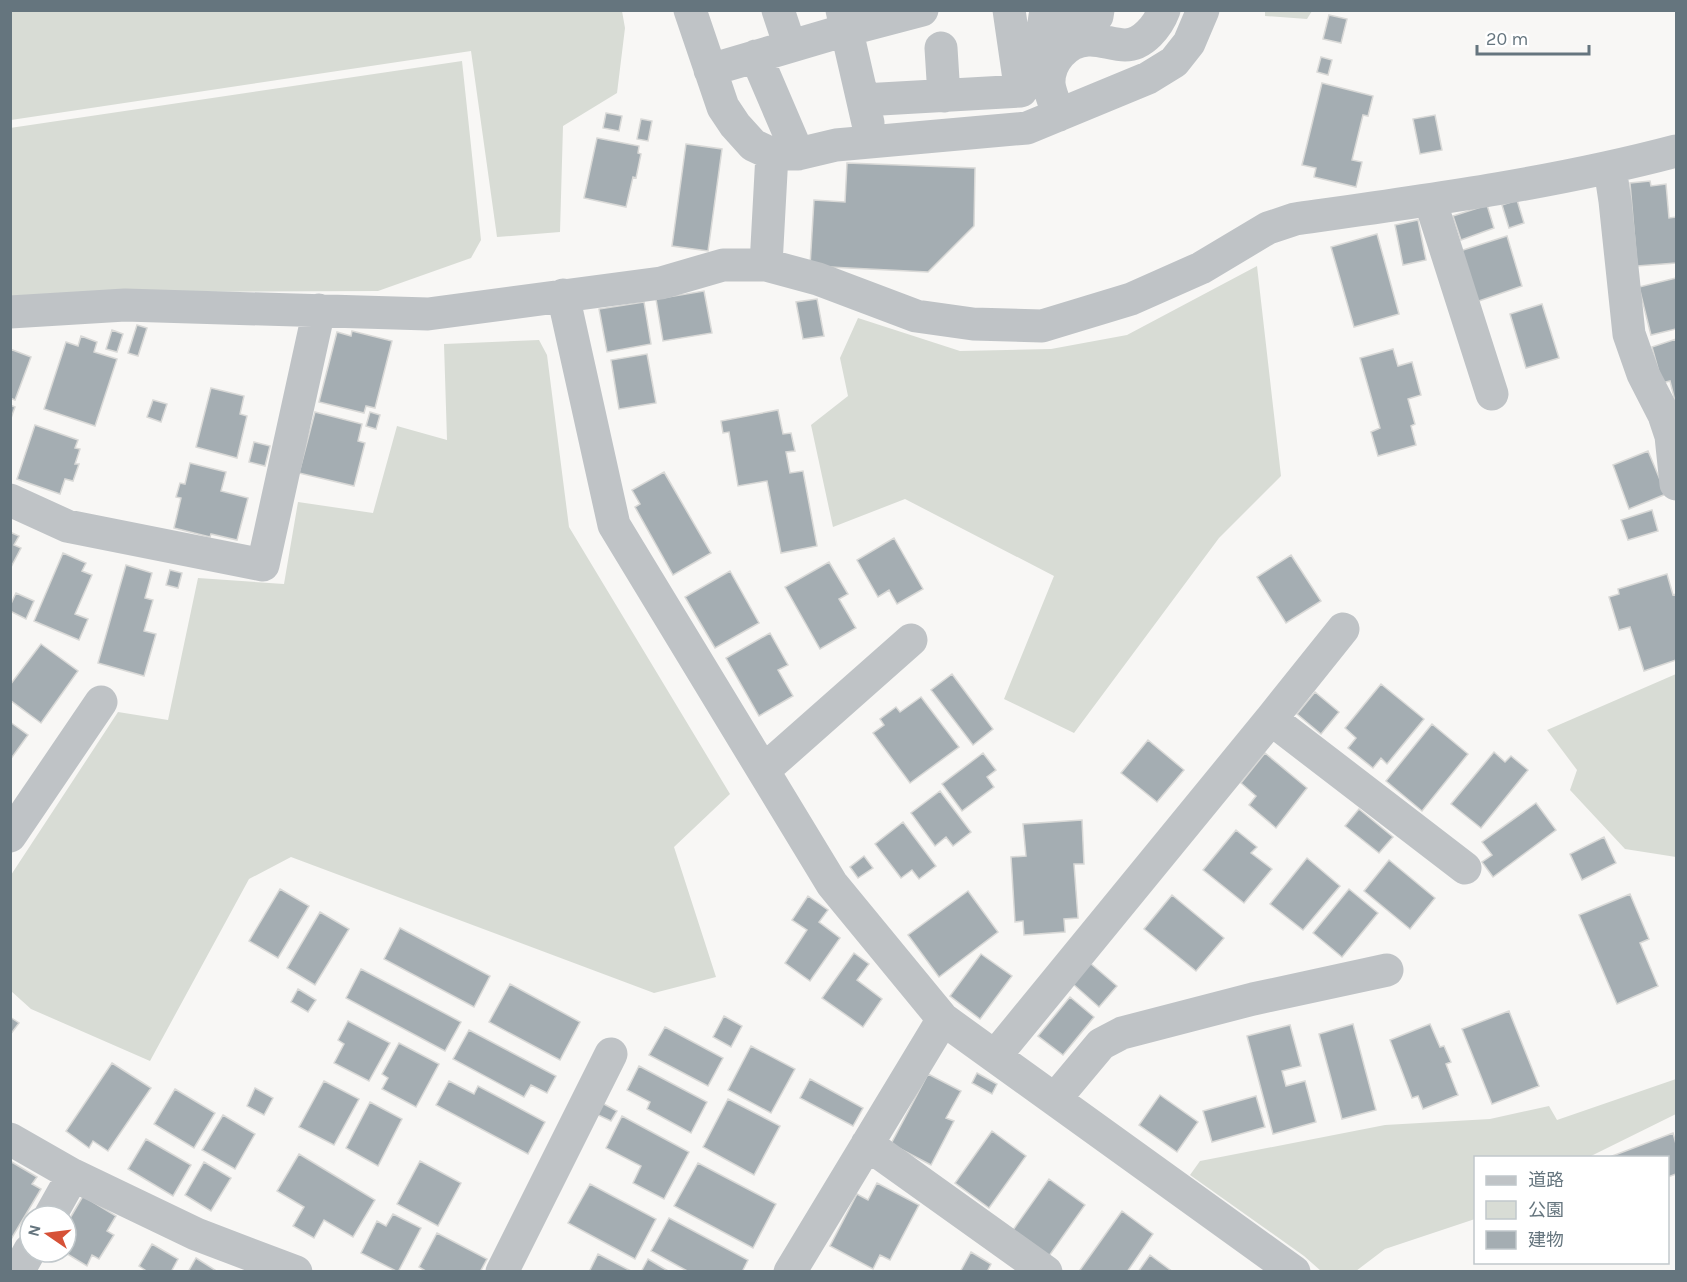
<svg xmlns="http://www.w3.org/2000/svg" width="1687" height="1282" font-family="Karla,'Noto Sans JP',sans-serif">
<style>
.green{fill:#d8dcd5}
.building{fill:#a4adb2;stroke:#d9d9d7;stroke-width:1.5}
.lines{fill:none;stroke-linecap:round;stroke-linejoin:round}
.minor{stroke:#bfc3c6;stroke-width:33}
</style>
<rect width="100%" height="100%" fill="#f8f7f5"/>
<!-- green -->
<path class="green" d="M622 11 625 28 617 93 563 126 560 232 497 237 471 51 11 120V11Z
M1265 11V10L1312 11 1307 19 1265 16Z
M462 61 481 240 471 258 378 291 165 292 11 299 10 128Z
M1257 266 1281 476 1219 538 1074 733 1004 699 1054 576 905 499 833 527 811 425 848 396 840 358 858 318 960 351 1051 349 1127 335Z
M539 340 547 355 569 527 730 794 674 847 716 977 654 993 291 857 249 879 150 1061 31 1009 11 991V875L118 712 168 720 198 578 284 584 298 502 373 513 397 426 447 440 444 344Z
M1676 674V857L1625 849 1570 790 1577 770 1547 730Z
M1676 1079V1114L1589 1157 1476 1158 1475 1219 1385 1249 1356 1271H1321L1304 1256 1190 1175 1200 1161 1385 1125 1490 1119 1549 1106 1557 1120Z"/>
<!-- building -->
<path class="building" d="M1329 15 1347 19 1341 43 1323 39Z
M1321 57 1332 60 1328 75 1317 72Z
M1322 83 1373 96 1368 116 1363 115 1352 160 1362 162 1356 187 1314 177 1316 168 1302 165Z
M606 113 622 116 619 131 603 128Z
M1435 115 1442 150 1420 154 1413 119Z
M641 119 652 121 648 141 637 139Z
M597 138 639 146 638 153 641 154 636 178 633 177 626 207 584 198Z
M686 144 722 149 708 251 672 246Z
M847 163 975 168 974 226 928 272 810 266 814 200 845 202Z
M1650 181 1651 186 1666 184 1669 218 1676 217V263L1637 266 1630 183Z
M1517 200 1524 223 1509 228 1502 205Z
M1487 205 1494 228 1461 240 1453 216Z
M1418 220 1426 260 1403 265 1395 225Z
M1377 234 1399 314 1354 327 1331 247Z
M1507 236 1522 286 1476 302 1460 251Z
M1676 278V329L1651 335 1639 287Z
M704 291 712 333 663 341 656 299Z
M817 299 824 336 803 339 796 302Z
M644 302 651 344 607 352 599 309Z
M1542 304 1559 358 1526 368 1510 314Z
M137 325 147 328 138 356 128 353Z
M112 330 123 334 117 352 106 349Z
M352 331 392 341 375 408 366 406 364 413 319 402 337 332 351 336Z
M81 336 97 342 94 352 117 359 95 426 44 409 66 342 78 346Z
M1676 339V401H1675L1670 381 1662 383 1652 347Z
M10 349 31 357 15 400 10 398Z
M1393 349 1398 366 1412 362 1421 395 1408 399 1415 424 1411 426 1416 445 1378 456 1371 432 1380 428 1360 358Z
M647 354 656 403 619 409 611 360Z
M211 388 244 396 240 414 247 416 237 458 196 447Z
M153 400 167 404 161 422 147 417Z
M10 405 15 407 10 421Z
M778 410 783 434 791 433 795 451 786 452 790 473 803 471 817 546 781 553 767 481 738 486 729 432 723 433 721 421Z
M315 412 362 424 358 441 365 443 354 486 299 473Z
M370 412 380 415 376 429 366 426Z
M35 425 78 440 75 448 80 449 75 464H79L73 481 65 479 60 494 17 479Z
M254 442 270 446 265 466 249 462Z
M1648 451 1666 494 1629 509 1613 465Z
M190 463 226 472 221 491 248 498 237 540 211 534 210 537 174 528 181 498 176 497 180 483 185 484Z
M664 472 711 553 673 575 635 507 640 504 632 490Z
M1652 510 1658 531 1628 540 1621 520Z
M10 532 19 536 14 545 21 548 10 569Z
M894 538 923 589 897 604 889 590 878 597 857 560Z
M63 553 86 563 82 571 92 575 75 614 88 619 79 640 34 621Z
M1291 555 1321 601 1286 623 1257 577Z
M829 562 848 594 839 599 856 628 820 649 785 587Z
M126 565 152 573 145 598 153 600 144 631 156 634 144 676 98 663Z
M170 570 182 573 178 588 166 585Z
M730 571 759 623 715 648 685 597Z
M1667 574 1673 595 1676 594V660L1644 671 1630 627 1619 630 1609 597 1619 594 1618 589Z
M16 593 34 601 26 619 10 611V606Z
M770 633 788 665 778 670 793 696 759 716 726 658Z
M41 644 78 671 41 723 10 700V685Z
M952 674 993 729 973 745 931 690Z
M1381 684 1424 719 1387 764 1381 758 1373 768 1348 748 1356 738 1345 728Z
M1315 692 1339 712 1321 734 1297 714Z
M921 697 959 747 910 783 873 733 884 725 880 719 896 707 900 712Z
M10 722 28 735 10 760Z
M1432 724 1468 754 1422 811 1386 781Z
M1148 740 1184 770 1157 802 1121 773Z
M1494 752 1505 762 1511 756 1528 770 1481 828 1451 804Z
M983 753 996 770 987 777 994 787 962 811 942 784Z
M1265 753 1307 788 1276 828 1249 805 1256 796 1241 783Z
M940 791 971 832 953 846 946 837 935 846 911 813Z
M1536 803 1556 830 1493 877 1482 862 1492 855 1482 842Z
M1359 809 1393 837 1379 853 1345 826Z
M1082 820 1084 864H1074L1078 918 1064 919 1065 932 1024 935 1023 921 1015 922 1011 857 1026 856 1023 824Z
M903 822 936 866 919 879 912 870 901 878 875 844Z
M1236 830 1257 847 1251 853 1272 869 1244 903 1203 870Z
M1604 837 1616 863 1582 880 1570 854Z
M864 856 873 868 858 878 850 867Z
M1307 858 1340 886 1303 930 1270 904Z
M1389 860 1435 898 1410 929 1364 891Z
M280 889 309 906 278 958 249 941Z
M1349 889 1378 913 1342 957 1313 933Z
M968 891 998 932 939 977 908 935Z
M1630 894 1649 939 1640 943 1658 986 1617 1004 1579 915Z
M1172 895 1224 938 1196 971 1144 929Z
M808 896 828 910 819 922 840 938 810 981 785 963 807 930 792 920Z
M320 912 349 929 315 985 287 968Z
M400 928 490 976 474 1007 384 959Z
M854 953 869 964 857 980 882 999 863 1027 822 998Z
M981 954 1012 976 980 1019 950 996Z
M1090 963 1117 986 1099 1007 1073 984Z
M361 969 461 1022 445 1051 346 998Z
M510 984 580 1022 560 1060 489 1022Z
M298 989 316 1000 308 1012 291 1002Z
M1070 997 1094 1017 1063 1055 1038 1036Z
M1509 1011 1539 1086 1492 1104 1462 1029Z
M724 1016 742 1026 731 1047 713 1037Z
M10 1017 19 1023 10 1035Z
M348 1021 390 1043 369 1081 334 1063 344 1044 338 1040Z
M1353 1024 1376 1110 1342 1119 1319 1034Z
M1430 1024 1440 1047 1444 1046 1451 1062 1446 1064 1458 1095 1423 1109 1418 1096 1412 1098 1390 1040Z
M1290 1025 1301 1066 1282 1071 1286 1086 1305 1081 1316 1122 1273 1134 1247 1036Z
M665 1027 723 1058 708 1086 649 1055Z
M469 1030 556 1076 547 1093 531 1085 524 1097 453 1059Z
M399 1043 439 1064 416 1107 382 1089 388 1078 382 1074Z
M751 1046 795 1069 771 1113 728 1090Z
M112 1063 151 1088 108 1151 93 1141 89 1148 66 1131Z
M639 1066 707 1102 691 1133 647 1109 650 1102 627 1090Z
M977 1073 997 1084 992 1094 972 1083Z
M928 1074 961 1091 946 1118 954 1121 931 1165 891 1144Z
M810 1079 863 1108 853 1126 800 1098Z
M324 1081 359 1099 334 1145 299 1127Z
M449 1081 474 1094 478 1086 545 1122 528 1154 436 1105Z
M255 1088 273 1098 264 1115 247 1106Z
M175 1089 215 1113 194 1148 154 1124Z
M1160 1095 1198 1122 1177 1152 1139 1125Z
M1256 1096 1265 1127 1212 1142 1203 1111Z
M728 1099 780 1126 754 1175 703 1147Z
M370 1102 402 1119 378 1166 346 1148Z
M602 1103 617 1111 611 1121 596 1114Z
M223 1115 255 1134 235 1169 202 1150Z
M622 1116 689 1152 664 1199 633 1183 641 1166 606 1148Z
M992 1131 1026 1156 989 1208 955 1183Z
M1673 1133 1676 1144V1174L1668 1177V1158H1607Z
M146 1139 191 1165 173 1196 128 1169Z
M299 1154 375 1200 353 1237 324 1220 314 1238 293 1226 304 1207 277 1191Z
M10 1161 37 1177 32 1184 41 1189 10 1241Z
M420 1161 461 1183 438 1226 397 1204Z
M204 1162 231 1178 211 1211 185 1195Z
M698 1163 776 1204 753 1248 674 1206Z
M1049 1179 1085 1205 1049 1256 1013 1230Z
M877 1183 919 1205 890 1260 880 1255 873 1269 830 1246 857 1194 868 1200Z
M590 1184 656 1219 635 1259 568 1223Z
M83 1196 116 1216 107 1231 114 1235 99 1259 92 1255 87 1266 64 1252H66V1225Z
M1122 1211 1153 1234 1127 1272H1082L1080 1270Z
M393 1214 421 1228 398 1272 361 1253 377 1221 386 1226Z
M669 1218 748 1260 742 1272H689L651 1251Z
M437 1233 487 1259 480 1272H427L419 1267Z
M152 1244 178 1259 171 1272H148L139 1266Z
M971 1252 991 1264 987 1272H960Z
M598 1254 631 1271V1272H589Z
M1150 1255 1173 1272H1138Z
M196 1258 218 1272H188Z
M648 1259 663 1268 670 1272H641Z"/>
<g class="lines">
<!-- minor -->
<path class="minor" d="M690 10 723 107 735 125 753 145 772 154H798L836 145 1027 128 1148 78 1174 62 1189 43 1203 10
M778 10 790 46
M842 10 868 123
M1009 10 1020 86
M941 48 944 96
M756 56 798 154
M1018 67 1040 51 1045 16H1097L1098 10
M710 70 846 30 922 10
M863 100 1021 91
M1059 115C1056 106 1050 94 1049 84 1048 62 1066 41 1088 40 1100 39 1113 45 1125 45 1143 45 1158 26 1164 10
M1610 168 1615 201 1629 334 1643 374 1664 415 1671 436 1676 484
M1430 200 1492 394
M766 265 772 154
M563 295 614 525 832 884 943 1019 1294 1272
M10 312 125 305 428 314 661 283 723 265H766L818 279 916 316 973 324 1042 326 1131 299 1201 268 1268 228 1295 219C1423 201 1551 184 1676 151
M10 500 67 526 263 565 319 310
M1271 719 1343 629
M764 770 911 640
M10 836 101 702
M996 1055 1271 719 1465 868
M1055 1099 1101 1044 1122 1033 1253 999 1387 970
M10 1139 73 1175 196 1234 296 1272
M867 1144 1046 1272
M50 1216 73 1175
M18 1272 30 1250
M502 1272 611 1054
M790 1272 943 1019"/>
</g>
<!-- border -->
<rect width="1687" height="1282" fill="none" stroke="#65757e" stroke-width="24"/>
<!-- legend -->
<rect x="1474" y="1156" width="195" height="108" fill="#ffffff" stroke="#c1c8cb" stroke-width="1.5"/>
<rect x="1486" y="1176" width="30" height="9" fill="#bfc3c6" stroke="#c1c8cb" stroke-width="1.5"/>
<text x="1528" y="1186" font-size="18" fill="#65757e">道路</text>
<rect x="1486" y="1201" width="30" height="18" fill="#d8dcd5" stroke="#c1c8cb" stroke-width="1.5"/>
<text x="1528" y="1216" font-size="18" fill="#65757e">公園</text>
<rect x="1486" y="1231" width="30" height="18" fill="#a4adb2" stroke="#c1c8cb" stroke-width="1.5"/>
<text x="1528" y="1246" font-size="18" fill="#65757e">建物</text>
<!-- north arrow -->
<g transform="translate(48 1234) rotate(284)"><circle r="28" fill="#ffffff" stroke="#c1c8cb" stroke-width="1.5"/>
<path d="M0-4.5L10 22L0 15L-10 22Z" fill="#d65137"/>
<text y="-9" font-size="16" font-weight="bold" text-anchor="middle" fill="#65757e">N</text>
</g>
<!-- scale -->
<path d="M1477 45v9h112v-9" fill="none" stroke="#65757e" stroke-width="3"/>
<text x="1486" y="45" font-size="18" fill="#65757e" stroke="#ffffff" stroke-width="4.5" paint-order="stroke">20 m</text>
</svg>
